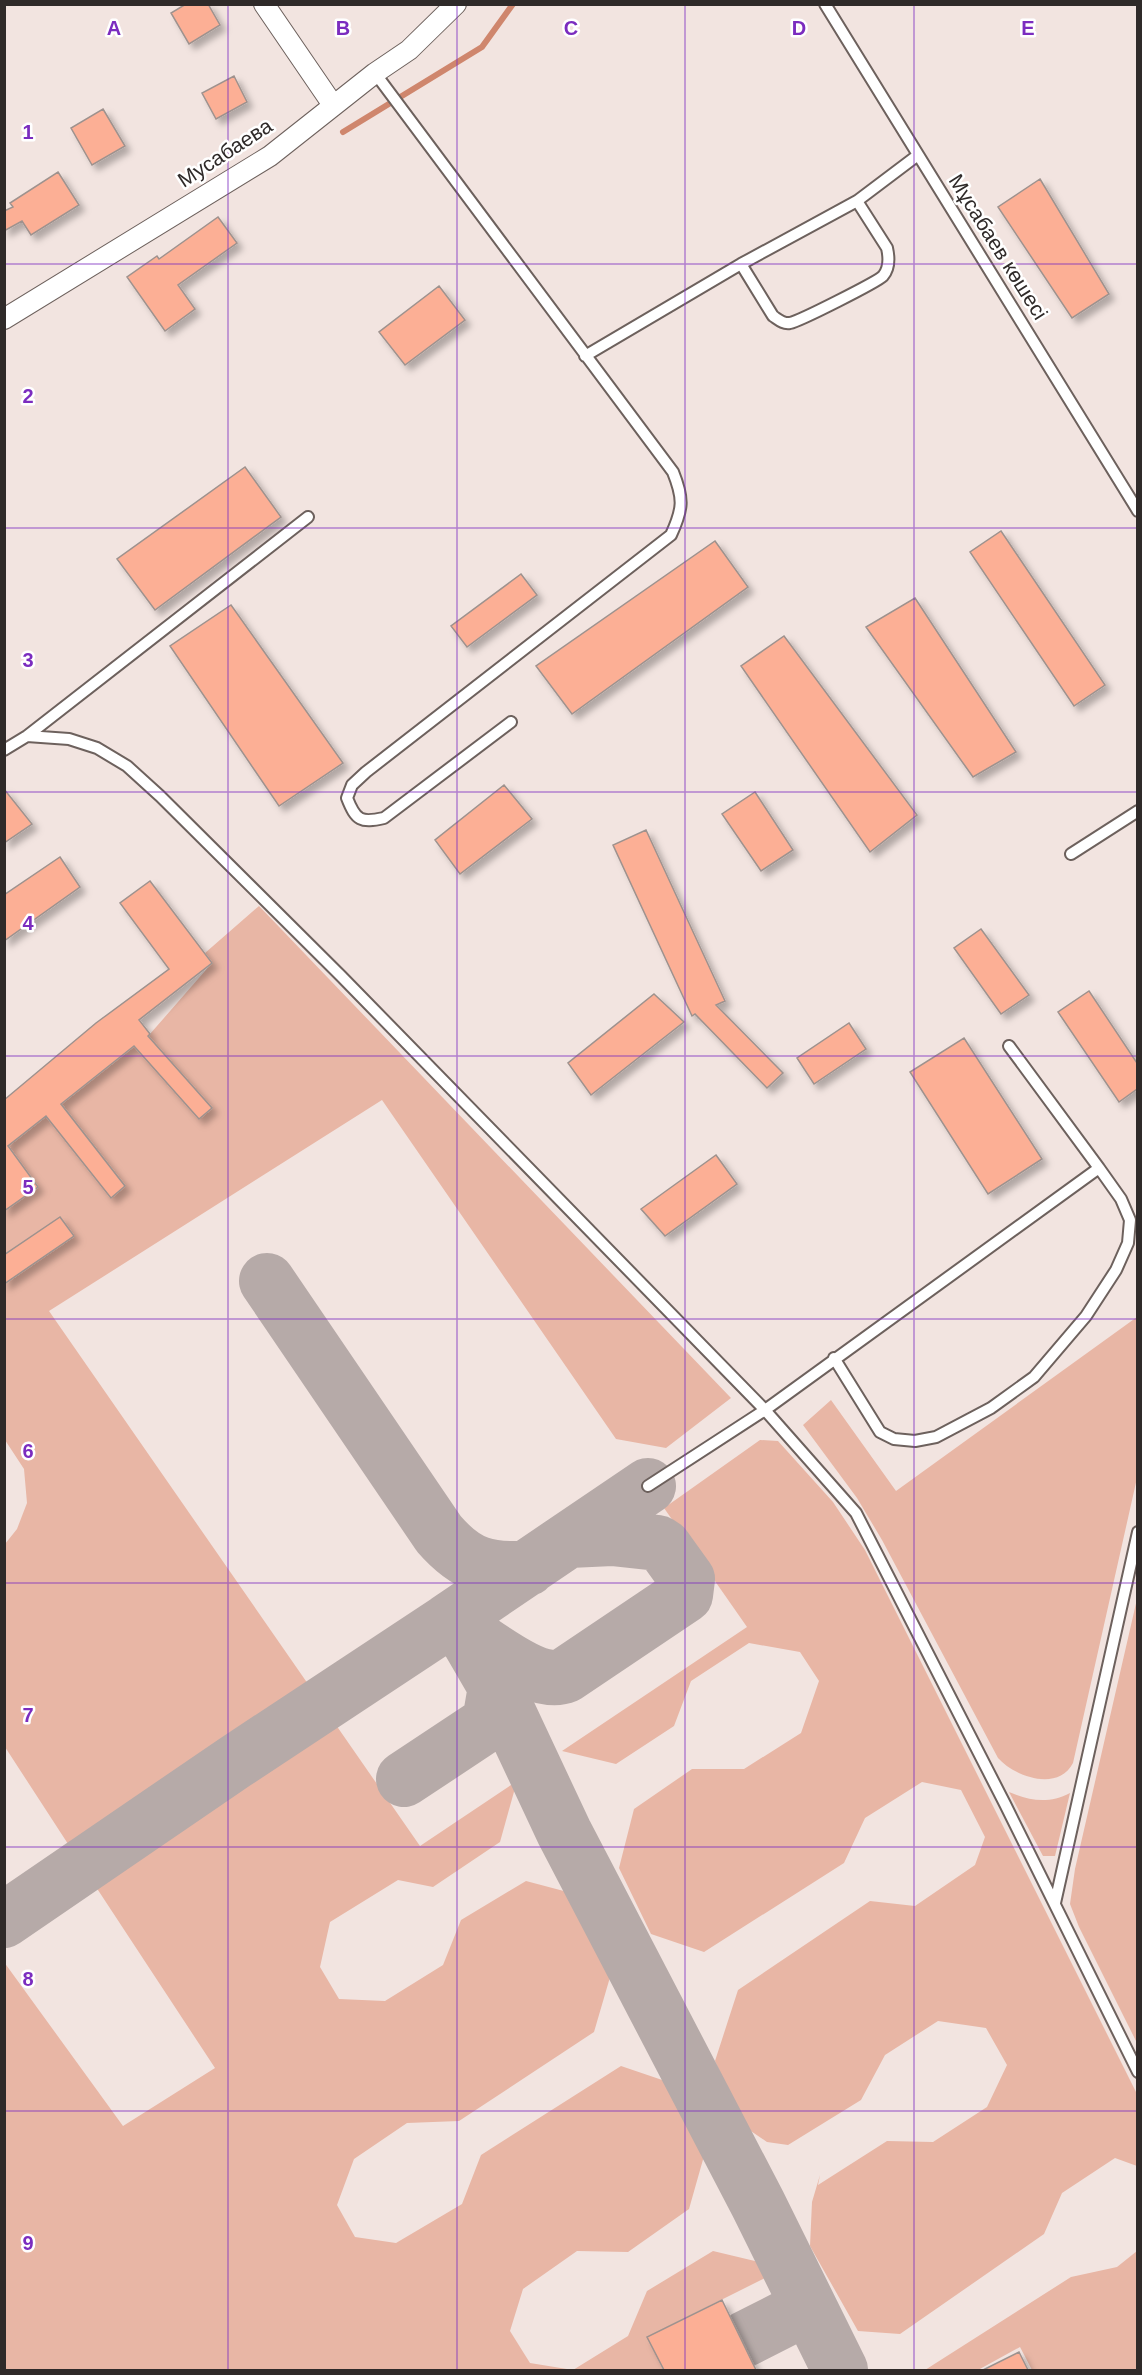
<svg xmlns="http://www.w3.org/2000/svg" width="1142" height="2375" font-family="Arial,sans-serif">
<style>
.green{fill:#e8b6a5}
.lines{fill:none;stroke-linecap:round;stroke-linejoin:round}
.stream{stroke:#cf866d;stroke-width:6}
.taxiway{stroke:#b6aaa8;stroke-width:56}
.building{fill:#fcaf95;stroke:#9e928e;stroke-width:1.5;filter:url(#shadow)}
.lane-casing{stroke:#6d615d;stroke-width:14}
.street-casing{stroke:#6d615d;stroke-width:22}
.lane{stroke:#fff;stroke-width:10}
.street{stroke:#fff;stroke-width:20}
.grid{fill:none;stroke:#7b2cbf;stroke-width:1.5;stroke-opacity:0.55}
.labels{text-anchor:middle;stroke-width:5;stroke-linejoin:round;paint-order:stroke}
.street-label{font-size:21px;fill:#2f2a29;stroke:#fff}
.grid-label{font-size:20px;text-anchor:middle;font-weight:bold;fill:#7b2cbf;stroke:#fff;stroke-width:5;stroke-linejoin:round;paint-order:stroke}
</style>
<defs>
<filter id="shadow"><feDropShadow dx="5.5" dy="5.5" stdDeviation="3" flood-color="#0004"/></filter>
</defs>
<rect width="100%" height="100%" fill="#f2e4e0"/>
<!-- green -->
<path class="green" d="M259 906 731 1398 666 1448 616 1439 382 1100 49 1311 308 1684 70 1847 5 1747V1544L17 1529 27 1503 24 1469 5 1440 4 1113 22 1135 150 1034 212 963 205 953Z
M1137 1317V1478L1073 1763C1058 1792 1015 1777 998 1758L882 1540 857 1498 803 1425 831 1400 896 1491Z
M760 1440 778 1441 833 1502 865 1550 1137 2094V2166L1115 2158 1062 2193 1044 2234 900 2334 858 2331 810 2246 812 2202 820 2175 818 2185 887 2141 933 2142 987 2107 1007 2065 986 2028 938 2021 885 2055 861 2100 788 2145 767 2142 745 2127 715 2061 738 1990 870 1901 915 1906 975 1865 985 1837 961 1790 922 1782 865 1818 844 1863 704 1952 651 1934 619 1868 634 1809 692 1769H744L801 1733 819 1681 800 1652 749 1643 691 1681 674 1726 616 1764 562 1751 747 1627 664 1508Z
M1137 1599V2043L1079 1927 1070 1904 1075 1869Z
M336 1725 420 1846 517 1781 500 1842 433 1887 398 1880 330 1922 320 1967 339 1999 385 2001 443 1965 461 1920 526 1881 575 1894 613 1967 594 2032 459 2121 407 2123 354 2159 337 2205 355 2237 396 2243 462 2204 481 2155 621 2066 671 2083 706 2149 689 2209 628 2252 577 2251 523 2289 510 2331 530 2363 573 2370 628 2336 647 2291 713 2251 759 2262 769 2276 647 2337 664 2370H5L4 1962 123 2126 215 2068 96 1887Z
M1009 1792C1030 1801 1049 1804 1070 1793L1055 1856H1043Z
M1137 2251V2370H1032L1020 2347 978 2370H925L1071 2277 1117 2267Z"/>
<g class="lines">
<!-- stream -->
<path class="stream" d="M343 132 482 47 513 4"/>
<!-- taxiway -->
<path class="taxiway" d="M267 1281 439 1534C466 1565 488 1572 528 1568
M648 1486 447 1622 464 1632 496 1687 564 1832 758 2204 840 2370
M467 1633C491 1648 538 1687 566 1675L685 1595 687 1579 664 1547 658 1543 612 1538 569 1540
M404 1779 490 1722 496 1687
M4 1920 235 1762 447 1622
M745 2339 798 2312 801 2306 802 2295"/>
</g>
<!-- building -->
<path class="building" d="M186 4H208L220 25 189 44 171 13Z
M234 76 247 102 216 119 202 93Z
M103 109 125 146 92 165 71 128Z
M58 172 79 205 31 235 22 221 4 231V211L13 207 10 203Z
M1040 179 1109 294 1072 318 998 207Z
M218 217 237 243 178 285 195 309 165 331 127 277 157 256 159 259Z
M439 286 465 320 405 365 379 332Z
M245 467 281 517 155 610 117 559Z
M1001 531 1105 685 1074 706 970 552Z
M715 541 748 587 572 714 536 666Z
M521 574 537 595 467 647 451 626Z
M915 598 1016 752 973 777 866 627Z
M231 605 343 763 279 806 170 646Z
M784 636 917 815 870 852 741 666Z
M504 785 532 819 460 874 435 840Z
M4 789 32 824 4 843Z
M755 792 793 850 761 871 722 814Z
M646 830 725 1001 716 1005 783 1073 767 1088 695 1014 692 1016 613 845Z
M60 857 80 887 4 941V895Z
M150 881 212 963 139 1020 150 1034 148 1036 212 1108 199 1119 134 1046 61 1104 125 1186 111 1198 46 1116 8 1146 38 1187 4 1211V1100L96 1023 169 969 120 903Z
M981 929 1029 995 1001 1014 954 948Z
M1089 991 1137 1063V1089L1119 1102 1058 1012Z
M654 994 684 1022 591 1095 568 1063Z
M849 1023 866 1049 814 1084 797 1058Z
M964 1038 1042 1159 988 1194 910 1072Z
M716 1155 737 1184 665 1236 641 1209Z
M60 1217 74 1236 4 1284V1255Z
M722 2300 756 2370H664L647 2337Z
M1019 2352 1028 2370H983Z"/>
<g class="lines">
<!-- lane casing -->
<g class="lane-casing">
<path id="lane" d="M825 4 1138 511
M375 73 673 472C684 499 683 509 671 535L366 772 352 785 347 798C356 821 361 823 384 818L511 722
M741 264 773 316C779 320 783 324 790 323 800 321 877 282 883 276 890 268 889 257 887 248L857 201
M585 356 741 264 857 201 918 155
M27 736 69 739 97 748 127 766 160 796 341 976 765 1410 856 1513 1005 1804 1138 2072
M4 750 27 736 308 517
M1071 854 1138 811
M834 1358 880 1432 894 1439 915 1441 936 1437 991 1408 1034 1377 1086 1316 1116 1270 1128 1243 1130 1220 1121 1199 1099 1168
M648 1486 765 1410 1099 1168 1009 1046
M1055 1903 1138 1532"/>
</g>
<!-- street casing -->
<g class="street-casing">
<path id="street" d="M264 4 333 105
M4 319 270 156 375 73 409 50 456 4"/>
</g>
<!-- lane -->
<use href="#lane" class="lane"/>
<!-- street -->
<use href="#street" class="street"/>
</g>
<!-- grid -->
<path class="grid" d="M228 4V2370M457 4V2370M685 4V2370M914 4V2370M4 264H1138M4 528H1138M4 792H1138M4 1056H1138M4 1319H1138M4 1583H1138M4 1847H1138M4 2111H1138"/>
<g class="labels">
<!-- street labels -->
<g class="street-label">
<text transform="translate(225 153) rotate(-33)" y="7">Мусабаева</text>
<text transform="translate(998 247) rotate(58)" y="7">Мұсабаев көшесі</text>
</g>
</g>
<g class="grid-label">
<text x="114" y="35">A</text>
<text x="343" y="35">B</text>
<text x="571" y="35">C</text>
<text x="799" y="35">D</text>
<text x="1028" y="35">E</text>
<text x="28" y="139">1</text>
<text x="28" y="403">2</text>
<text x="28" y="667">3</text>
<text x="28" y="930">4</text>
<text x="28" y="1194">5</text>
<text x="28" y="1458">6</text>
<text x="28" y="1722">7</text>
<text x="28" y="1986">8</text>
<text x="28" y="2250">9</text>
</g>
<!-- border -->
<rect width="1142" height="2375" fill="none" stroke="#2f2a29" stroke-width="12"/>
</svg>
